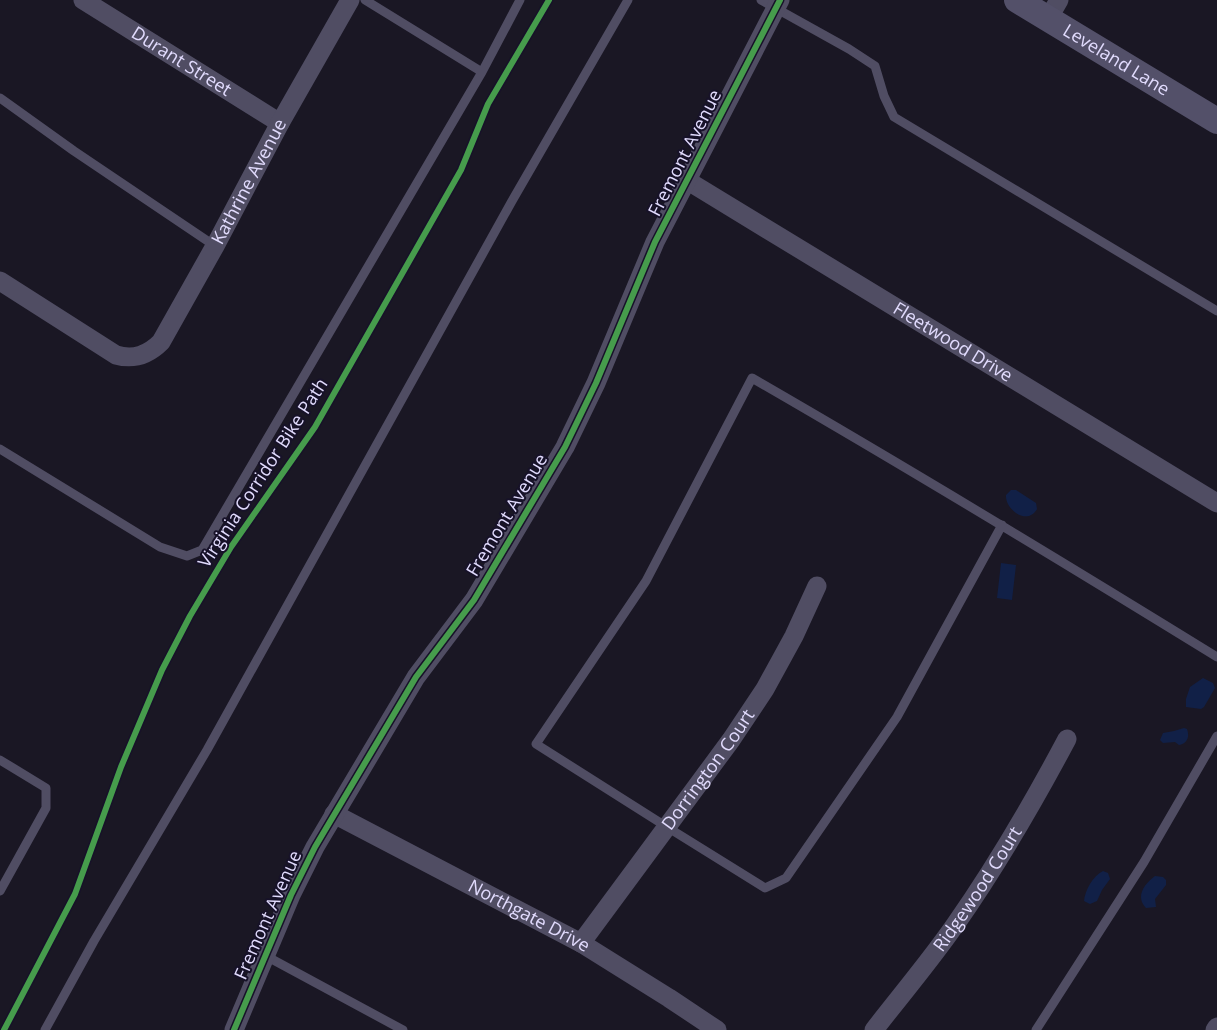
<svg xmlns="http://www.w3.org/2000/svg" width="1217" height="1030" font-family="'Open Sans',sans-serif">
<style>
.water{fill:#112047}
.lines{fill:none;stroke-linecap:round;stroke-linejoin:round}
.lane{stroke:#504d63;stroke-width:9}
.street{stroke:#504d63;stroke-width:19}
.secondary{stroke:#535069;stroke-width:26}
.cycleway-casing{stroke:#171229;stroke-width:9}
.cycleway{stroke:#469c4c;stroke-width:6}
.labels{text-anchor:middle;stroke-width:4;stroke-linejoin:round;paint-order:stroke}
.street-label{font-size:18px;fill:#e1dbfd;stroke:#171229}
</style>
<rect width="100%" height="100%" fill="#1a1724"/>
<!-- water -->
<path class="water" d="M1011 490H1016L1036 503 1037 509C1028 526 1005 510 1006 495Z
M1001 563 1016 565 1012 600 997 598Z
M1203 678 1213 683 1215 688 1204 707 1201 709 1186 707V699L1190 687Z
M1184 728 1187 729C1190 737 1187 744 1179 745L1175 742 1163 743 1160 740 1163 733 1174 731Z
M1103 871 1108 873 1110 879 1102 890 1097 901 1090 904 1084 901C1085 890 1093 876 1103 871Z
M1155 876 1163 877 1166 880V885L1155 899 1156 907 1146 908C1135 897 1144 884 1155 876Z"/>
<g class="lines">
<!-- lane -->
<path class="lane" d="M365 0 482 72
M761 0 849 49 875 66 884 96 894 117 1217 311
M0 98 74 151 215 246
M0 449 160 547 187 556 202 550 482 72 520 0
M1002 525 897 717 786 878 765 888 667 827 536 744 646 581 752 378C908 468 1063 562 1217 657
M0 760 46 788V808L0 891
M266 956 403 1030
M45 1030 94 941 207 750 512 201 628 0
M1036 1030 1144 862 1217 736"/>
<!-- street -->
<g class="street">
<path id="s1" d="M83 0 280 123"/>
<path d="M1048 19 1059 0"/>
<path id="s2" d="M688 181 1217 503"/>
<path id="s3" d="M0 281 116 355C134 360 148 355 161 342L215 246 280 123 350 0"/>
<path id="s4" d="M334 814 581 943 669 998 717 1030"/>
<path id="s5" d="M581 943 731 740 765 689 794 636 817 586"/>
<path d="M234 1030 291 895 315 847 416 677 474 600 565 447 596 383 655 242 780 0"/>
<path id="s6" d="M874 1030C901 995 930 961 955 925 997 865 1033 803 1067 739"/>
<path d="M1215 1030 1217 1027"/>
</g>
<!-- secondary -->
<path class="secondary" id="s7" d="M1017 0 1217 121"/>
<!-- cycleway casing -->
<g class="cycleway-casing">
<path id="cycleway" d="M4 1030 75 894 121 767 162 670 190 616 231 547 315 427 461 170 488 104 549 0
M234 1030 291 895 315 847 416 677 474 600 565 447 596 383 655 242 780 0"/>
</g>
<!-- cycleway -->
<use href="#cycleway" class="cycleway"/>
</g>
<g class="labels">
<!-- street labels -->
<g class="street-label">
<text dy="6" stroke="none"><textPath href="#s7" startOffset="116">Leveland Lane</textPath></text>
<text dy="6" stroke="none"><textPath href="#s1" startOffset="116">Durant Street</textPath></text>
<text transform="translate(685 153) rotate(-63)" y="6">Fremont Avenue</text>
<text dy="6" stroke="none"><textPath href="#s3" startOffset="370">Kathrine Avenue</textPath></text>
<text dy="6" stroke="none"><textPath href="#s2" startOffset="310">Fleetwood Drive</textPath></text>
<text transform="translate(263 473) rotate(-57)" y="6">Virginia Corridor Bike Path</text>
<text transform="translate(507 515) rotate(-59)" y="6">Fremont Avenue</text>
<text dy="6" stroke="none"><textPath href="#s5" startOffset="215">Dorrington Court</textPath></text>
<text dy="6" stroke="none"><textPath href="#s6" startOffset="175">Ridgewood Court</textPath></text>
<text transform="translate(268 915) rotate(-66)" y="6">Fremont Avenue</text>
<text dy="6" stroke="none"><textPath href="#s4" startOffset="220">Northgate Drive</textPath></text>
</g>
</g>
</svg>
